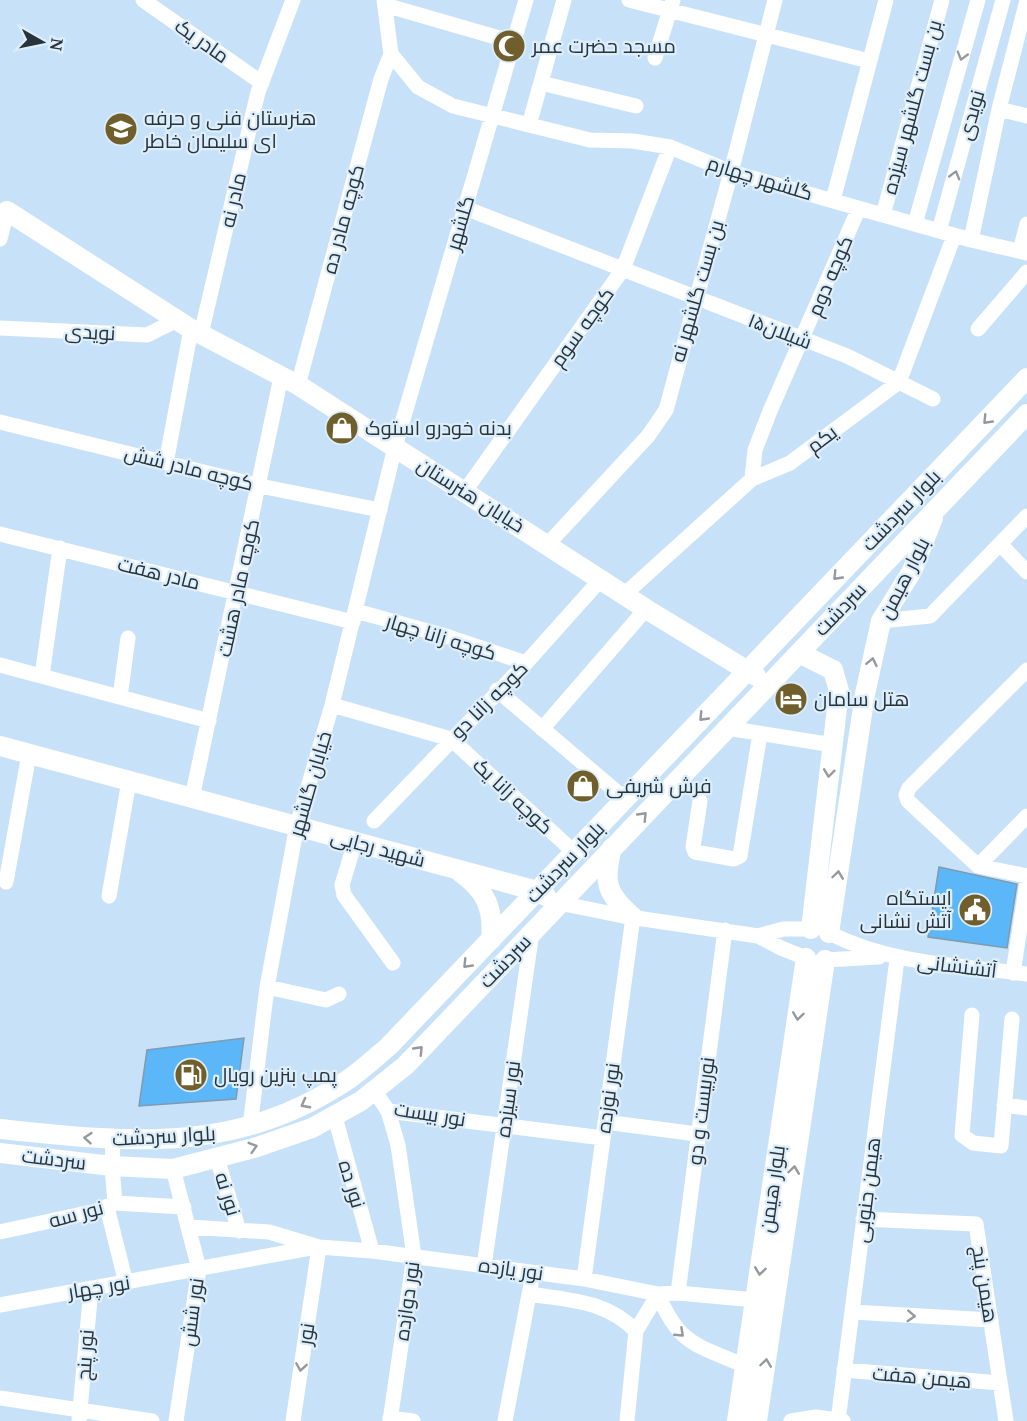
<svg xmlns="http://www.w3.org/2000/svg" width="1027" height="1421" font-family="'Noto Serif',Cairo,serif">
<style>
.building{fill:#5bb7f7;stroke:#809aae;stroke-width:1.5}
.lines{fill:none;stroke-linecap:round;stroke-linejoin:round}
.minor{stroke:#fff;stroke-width:15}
.major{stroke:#fff;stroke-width:20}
.oneway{stroke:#94999d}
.labels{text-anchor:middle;stroke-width:4.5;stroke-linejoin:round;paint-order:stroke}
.street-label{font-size:20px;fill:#28333b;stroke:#ddeefb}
.poi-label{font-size:20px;fill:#28333b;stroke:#ddeefb;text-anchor:start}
</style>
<rect width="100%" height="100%" fill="#c7e2f8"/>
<!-- building -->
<path class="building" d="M939 867 1017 884 1007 948 928 937Z
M244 1038 236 1099 139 1106 147 1050Z"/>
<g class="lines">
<!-- minor -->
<path class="minor" d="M143 0 262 83
M384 0 391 54 418 87 453 106 590 140 633 141 670 147 731 172 971 240 1027 253
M387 0 385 5 513 42
M629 0 869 61
M655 58 673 0
M541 83 636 106
M999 109 1027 116
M529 125 564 0
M833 200 886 0
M465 208 847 356 933 399
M883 215 942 0
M915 224 978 0
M939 231 1003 0
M0 239 7 211
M971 240 999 109 1027 0
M1020 251 1027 224
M0 328 147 335 177 320
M978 329 1027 272
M201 334 258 92 293 0
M298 385 381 79 391 54
M0 422 260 486 380 510
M166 463 191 329
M752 479 755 450 770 411 859 208
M465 491 623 269 670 147
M0 534 353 622
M548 544 648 436 666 410 731 172 775 0
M1000 544 1027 572
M626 593 752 479 790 463 899 382 954 236
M356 611 449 637 526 663
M881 621 930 616 1027 516
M0 665 209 721
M1027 670 909 788 906 795 908 801 978 866 1027 876
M42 676 60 548
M497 690 625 799
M120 697 128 638
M332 705 451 739 575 853
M727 728 833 745
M542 729 646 609
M192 798 281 377
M700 801 693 847 695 852 734 859 740 856 760 734
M374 821 526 663 602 578
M355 842 342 885 344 895 393 963
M978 866 1027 816
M6 882 29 754
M109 896 129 781
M559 903 623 916 758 936 781 948 806 958
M829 933C893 965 958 965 1027 974
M758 936 783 929H811
M825 960 879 957
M1013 973 1027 882
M267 987 326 1000 339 994
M972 1015 962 1135 973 1143 1001 1146 1012 1019
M374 1090 388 1111 603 1138
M1004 1105 1027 1108
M388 1111 398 1145 414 1256 390 1421
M335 1117 372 1251
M605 1122 697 1134
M250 1127 267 987 297 825 332 705 395 447 526 0
M217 1158 239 1231
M173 1169 199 1269 176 1421
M115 1203 184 1207
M107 1207 126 1283
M863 1219 976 1224 1006 1421
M189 1227 269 1232 319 1247 372 1251 584 1279 658 1294 636 1331
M0 1232 96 1211 115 1203 112 1166 113 1140
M484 1266 532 932
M584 1279 633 917
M678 1293 725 930
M530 1294C572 1301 605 1300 636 1331L627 1421
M0 1305 316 1247
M852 1312 991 1320
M745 1366C698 1345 679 1346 658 1294L678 1293 755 1300
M844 1370 1000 1383
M0 1398 152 1421
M390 1418 413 1421
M79 1421 91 1288
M293 1421 319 1247
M505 1421 531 1284
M791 1421 816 1417 843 1421
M838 1421 897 959"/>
<!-- major -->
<path class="major" d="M7 211 191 329 298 385 646 609 756 676
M799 653 833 670 839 691 811 929
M0 746 537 891 546 896
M612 848C603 882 606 894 633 917
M460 872C486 890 494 909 491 940
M829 933 865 694 881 621 912 571 933 518
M0 1129C127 1142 233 1156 346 1081 361 1071 375 1058 389 1046L1027 378
M0 1153 112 1166 173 1169 254 1148 312 1128 361 1101 406 1065 1027 414
M737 1421 806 958
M757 1421 825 960"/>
</g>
<!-- one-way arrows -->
<defs><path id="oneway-chevron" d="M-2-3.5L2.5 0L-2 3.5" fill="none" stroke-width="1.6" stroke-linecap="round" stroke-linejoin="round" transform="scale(1.5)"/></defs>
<g class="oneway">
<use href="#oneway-chevron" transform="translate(962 56) rotate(106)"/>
<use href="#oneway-chevron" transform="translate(955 175) rotate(-74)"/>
<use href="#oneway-chevron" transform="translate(987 420) rotate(134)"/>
<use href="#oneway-chevron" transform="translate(837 576) rotate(134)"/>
<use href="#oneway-chevron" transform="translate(872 662) rotate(-78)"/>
<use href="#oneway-chevron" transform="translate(703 717) rotate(134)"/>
<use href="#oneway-chevron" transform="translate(829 773) rotate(97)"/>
<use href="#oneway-chevron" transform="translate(643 816) rotate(-46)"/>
<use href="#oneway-chevron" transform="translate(838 875) rotate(-82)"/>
<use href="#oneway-chevron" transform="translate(467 964) rotate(134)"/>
<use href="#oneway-chevron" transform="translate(798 1016) rotate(98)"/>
<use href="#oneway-chevron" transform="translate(419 1050) rotate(-46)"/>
<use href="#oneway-chevron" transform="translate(305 1104) rotate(152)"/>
<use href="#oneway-chevron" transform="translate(88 1138) rotate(-175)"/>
<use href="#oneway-chevron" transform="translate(253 1147) rotate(-17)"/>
<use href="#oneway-chevron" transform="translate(794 1170) rotate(-82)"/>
<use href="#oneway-chevron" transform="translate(760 1271) rotate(98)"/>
<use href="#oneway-chevron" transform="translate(911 1316) rotate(3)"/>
<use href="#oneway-chevron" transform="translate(680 1333) rotate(43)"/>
<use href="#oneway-chevron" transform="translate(766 1363) rotate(-82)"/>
<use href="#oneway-chevron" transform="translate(301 1367) rotate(99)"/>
</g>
<!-- icons -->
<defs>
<g id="mosque-disc" transform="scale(1.725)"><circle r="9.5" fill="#705f2d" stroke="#ddeefb"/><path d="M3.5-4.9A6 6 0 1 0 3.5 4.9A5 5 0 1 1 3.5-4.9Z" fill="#fff"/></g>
<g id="school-disc" transform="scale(1.725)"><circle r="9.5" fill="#705f2d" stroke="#ddeefb"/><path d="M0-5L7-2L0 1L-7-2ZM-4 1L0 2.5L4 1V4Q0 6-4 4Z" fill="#fff"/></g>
<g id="shop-disc" transform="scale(1.725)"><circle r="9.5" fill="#705f2d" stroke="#ddeefb"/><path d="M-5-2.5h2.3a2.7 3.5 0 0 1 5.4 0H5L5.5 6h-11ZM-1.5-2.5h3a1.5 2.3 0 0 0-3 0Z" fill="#fff"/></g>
<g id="hotel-disc" transform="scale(1.725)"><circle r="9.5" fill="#705f2d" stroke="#ddeefb"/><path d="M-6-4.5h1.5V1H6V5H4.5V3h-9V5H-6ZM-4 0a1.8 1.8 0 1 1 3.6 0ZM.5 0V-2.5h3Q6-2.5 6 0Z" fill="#fff"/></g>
<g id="civic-disc" transform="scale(1.725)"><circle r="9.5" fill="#705f2d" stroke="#ddeefb"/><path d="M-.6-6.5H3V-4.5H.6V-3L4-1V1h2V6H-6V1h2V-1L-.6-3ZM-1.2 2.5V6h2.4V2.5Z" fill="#fff"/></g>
<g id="fuel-disc" transform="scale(1.725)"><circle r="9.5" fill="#705f2d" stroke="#ddeefb"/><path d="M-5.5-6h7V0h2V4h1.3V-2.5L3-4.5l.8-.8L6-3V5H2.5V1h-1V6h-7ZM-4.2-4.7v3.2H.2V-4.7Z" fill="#fff"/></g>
</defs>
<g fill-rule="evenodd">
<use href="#mosque-disc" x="509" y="46"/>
<use href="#school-disc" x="121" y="129"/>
<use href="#shop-disc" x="342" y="428"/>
<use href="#hotel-disc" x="791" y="699"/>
<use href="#shop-disc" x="583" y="786"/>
<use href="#civic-disc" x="975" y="910"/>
<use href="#fuel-disc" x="191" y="1075"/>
</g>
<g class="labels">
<!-- street labels -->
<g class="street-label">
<text transform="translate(202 41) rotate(35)" y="7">مادر یک</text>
<text transform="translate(912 107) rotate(-75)" y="7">بن بست گلشهر سیزده</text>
<text transform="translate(971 115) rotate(-74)" y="7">نویدی</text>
<text transform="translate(760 178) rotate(17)" y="7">گلشهر چهارم</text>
<text transform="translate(233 200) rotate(-77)" y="7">مادر نه</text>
<text transform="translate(343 219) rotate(-75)" y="7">کوچه مادر ده</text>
<text transform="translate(460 223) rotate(-74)" y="7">گلشهر</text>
<text transform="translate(830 276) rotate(-67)" y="7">کوچه دوم</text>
<text transform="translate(697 291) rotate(-74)" y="7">بن بست گلشهر نه</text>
<text transform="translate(582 327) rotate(-54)" y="7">کوچه سوم</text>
<text transform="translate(780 331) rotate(21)" y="7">شیلان۱۵</text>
<text transform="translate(90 332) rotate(3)" y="7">نویدی</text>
<text transform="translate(822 439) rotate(-37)" y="7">یکم</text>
<text transform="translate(189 468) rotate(14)" y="7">کوچه مادر شش</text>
<text transform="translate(471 495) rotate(32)" y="7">خیابان هنرستان</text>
<text transform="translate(901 510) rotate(-46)" y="7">بلوار سردشت</text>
<text transform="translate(159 573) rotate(14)" y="7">مادر هفت</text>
<text transform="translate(904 578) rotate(-63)" y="7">بلوار هیمن</text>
<text transform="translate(238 588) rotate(-78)" y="7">کوچه مادر هشت</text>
<text transform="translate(840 609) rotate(-46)" y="7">سردشت</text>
<text transform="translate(441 637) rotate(17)" y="7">کوچه زانا چهار</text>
<text transform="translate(489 700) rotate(-45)" y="7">کوچه زانا دو</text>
<text transform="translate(310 784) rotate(-74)" y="7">خیابان گلشهر</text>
<text transform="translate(513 796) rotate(43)" y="7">کوچه زانا یک</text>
<text transform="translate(378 848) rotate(15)" y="7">شهید رجایی</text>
<text transform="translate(565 862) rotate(-46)" y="7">بلوار سردشت</text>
<text transform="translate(505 961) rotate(-46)" y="7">سردشت</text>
<text transform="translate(957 966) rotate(7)" y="7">آتشنشانی</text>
<text transform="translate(608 1098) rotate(-82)" y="7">نور نوزده</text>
<text transform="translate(508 1099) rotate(-82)" y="7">نور سیزده</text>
<text transform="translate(701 1111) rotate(-83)" y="7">نوربیست و دو</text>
<text transform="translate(430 1114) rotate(9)" y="7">نور بیست</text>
<text transform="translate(164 1136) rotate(-3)" y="7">بلوار سردشت</text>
<text transform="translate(54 1159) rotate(7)" y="7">سردشت</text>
<text transform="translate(352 1184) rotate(73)" y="7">نور ده</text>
<text transform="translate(772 1189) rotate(-82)" y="7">بلوار هیمن</text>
<text transform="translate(867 1190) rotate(-83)" y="7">هیمن جنوبی</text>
<text transform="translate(228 1194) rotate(73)" y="7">نور نه</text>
<text transform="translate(76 1214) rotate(-15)" y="7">نور سه</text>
<text transform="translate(511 1269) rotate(8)" y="7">نور یازده</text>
<text transform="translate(985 1284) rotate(81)" y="7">هیمن پنج</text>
<text transform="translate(99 1287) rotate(-9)" y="7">نور چهار</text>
<text transform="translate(407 1301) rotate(-82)" y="7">نور دوازده</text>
<text transform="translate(192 1312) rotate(-82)" y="7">نور شش</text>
<text transform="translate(306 1334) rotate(-81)" y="7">نور</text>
<text transform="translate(85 1355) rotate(-86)" y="7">نور پنج</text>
<text transform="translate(922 1377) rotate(5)" y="7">هیمن هفت</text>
</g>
<!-- poi labels -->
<g class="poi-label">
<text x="532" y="53">مسجد حضرت عمر</text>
<text x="144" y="125">هنرستان فنی و حرفه<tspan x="144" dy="23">ای سلیمان خاطر</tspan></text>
<text x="365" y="435">بدنه خودرو استوک</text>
<text x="814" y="706">هتل سامان</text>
<text x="606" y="793">فرش شریفی</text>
<text x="952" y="905" text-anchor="end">ایستگاه<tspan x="952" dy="23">آتش نشانی</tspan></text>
<text x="214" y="1082">پمپ بنزین رویال</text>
</g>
</g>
<!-- north arrow -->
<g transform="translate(42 42) rotate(99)" stroke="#ddeefb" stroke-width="4.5" paint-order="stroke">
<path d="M0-4.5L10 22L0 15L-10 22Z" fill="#28333b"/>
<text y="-9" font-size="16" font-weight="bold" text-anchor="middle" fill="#28333b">N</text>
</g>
</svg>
